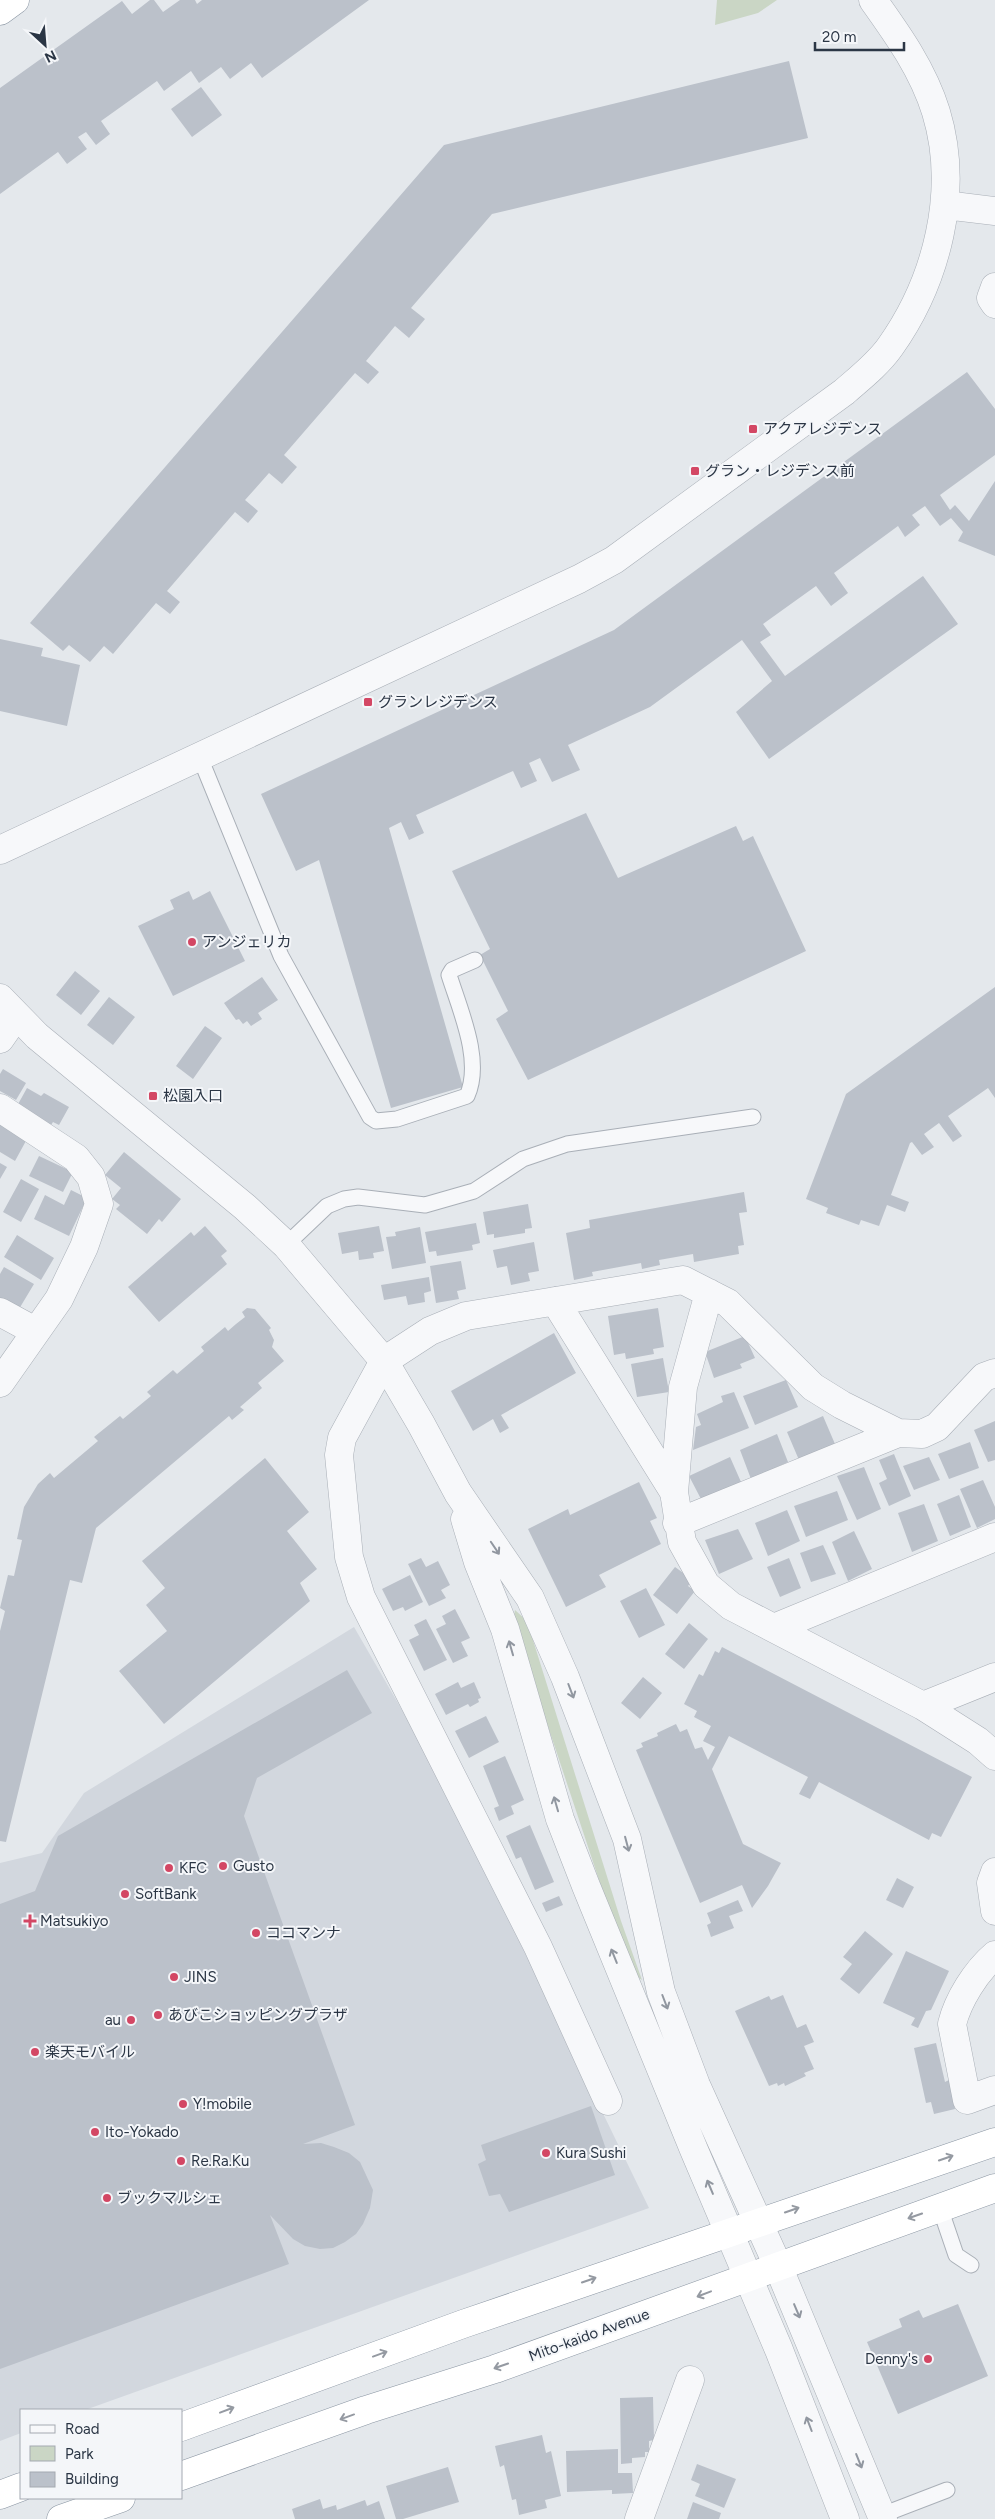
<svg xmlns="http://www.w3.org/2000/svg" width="995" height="2519" font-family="Figtree,'Noto Sans JP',sans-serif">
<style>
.built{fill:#d2d7de}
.green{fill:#cad6c5}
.building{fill:#bbc1ca}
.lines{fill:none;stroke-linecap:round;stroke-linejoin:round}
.service-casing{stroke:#a9afb7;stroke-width:17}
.minor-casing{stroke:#a9afb7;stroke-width:29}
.tertiary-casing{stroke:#a9afb7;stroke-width:29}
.trunk-casing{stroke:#8b96a3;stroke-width:29}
.service{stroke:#f7f8fa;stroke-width:15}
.minor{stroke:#f7f8fa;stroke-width:28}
.tertiary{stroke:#f7f8fa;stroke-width:28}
.trunk{stroke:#fff;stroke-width:28}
.oneway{stroke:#9197a0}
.oneway2{stroke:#959aa2}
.poi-dot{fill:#d34764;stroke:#f4f6f9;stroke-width:2}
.labels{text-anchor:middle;stroke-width:4;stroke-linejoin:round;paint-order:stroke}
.poi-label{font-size:15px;fill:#2b3645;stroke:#f4f6f9;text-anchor:start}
.street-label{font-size:15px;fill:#2b3645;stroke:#f4f6f9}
</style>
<rect width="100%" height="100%" fill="#e4e8ec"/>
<!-- built -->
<path class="built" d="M354 1627 432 1762 649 2208 85 2410H21V2433L0 2441V1863L42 1853 84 1793Z"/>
<!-- green -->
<path class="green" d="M717 0H777L758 13 715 25Z
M515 1610 527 1621 621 1921 642 1980 636 1976 608 1907 513 1621Z"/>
<!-- building -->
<path class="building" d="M150 0H154L163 12 180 0H195L197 4 202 0H369L262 78 251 63 230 79 221 67 199 83 191 71 164 91 157 81 101 121 110 134 96 145 86 132 78 137 87 149 67 164 58 152 0 194V88L122 1 132 14Z
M789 61 808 138 492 214 411 308 425 319 409 338 395 326 366 361 379 372 368 384 355 373 284 455 297 467 282 484 269 473 245 500 258 511 248 523 235 512 167 591 180 602 170 614 156 603 113 654 104 646 90 662 69 645 63 651 30 623 444 145Z
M201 87 222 115 192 137 171 109Z
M967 372 995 409V455L940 495 950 510 955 505 969 521 995 481V556L958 541 963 532 951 518 940 526 925 506 912 515 920 525 905 537 898 526 834 573 848 593 831 606 816 586 763 624 771 635 760 642 785 676 923 576 958 624 769 759 736 712 772 681 742 640 650 707 568 745 580 770 552 782 540 758 529 763 537 781 521 788 513 771 416 815 424 833 409 840 401 822 389 828 463 1087 391 1108 319 860 296 871 261 794 614 630Z
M0 639 43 648 41 656 80 665 67 726 0 711Z
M586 813 618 878 736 826 743 841 753 836 806 951 528 1080 496 1019 508 1011 480 955 490 949 452 871Z
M189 891 193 900 210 891 245 961 173 996 138 926 174 909 170 900Z
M75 971 100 991 81 1015 56 995Z
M262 977 278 1000 258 1013 262 1019 251 1026 247 1021 243 1024 239 1019 236 1020 224 1003Z
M995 987V1098L988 1088 948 1116 962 1136 953 1142 939 1123 924 1134 934 1147 922 1155 912 1142 910 1143 891 1195 909 1202 905 1212 887 1205 879 1226 861 1220 859 1225 826 1213 828 1208 806 1199 846 1094Z
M109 997 135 1017 113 1045 87 1025Z
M205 1026 222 1038 193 1079 176 1066Z
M3 1069 26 1083 16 1100 0 1091V1074Z
M27 1088 41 1096 44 1093 69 1107 59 1125 53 1122 51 1125 17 1106Z
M0 1123 27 1139 15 1161 0 1152Z
M124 1152 181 1199 162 1222 159 1219 147 1234 116 1209 120 1205 112 1199 121 1188 105 1175Z
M39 1156 73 1172 63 1192 29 1176Z
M0 1163 7 1167 0 1179Z
M21 1179 39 1189 21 1222 3 1212Z
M71 1190 87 1198 69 1236 34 1219 45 1195 64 1205Z
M744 1192 747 1212 739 1213 744 1245 738 1246 739 1254 694 1262 693 1254 659 1260 660 1265 642 1269 641 1263 592 1272 593 1276 574 1280 566 1233 590 1228 589 1220Z
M528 1204 532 1228 525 1229V1233L494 1238V1234L487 1235 483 1212Z
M476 1223 480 1243 472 1245 473 1250 437 1256 436 1251 429 1252 425 1232Z
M205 1226 227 1251 221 1256 227 1264 159 1322 128 1287 191 1232 194 1236Z
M379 1226 384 1251 373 1253 374 1258 359 1260 358 1251 342 1254 338 1233Z
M420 1227 426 1263 392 1269 386 1237 396 1236 395 1232Z
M17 1235 54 1258 41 1280 4 1257Z
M534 1242 539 1271 528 1273 530 1281 511 1285 507 1266 497 1268 493 1250Z
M461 1261 466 1289 457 1291 459 1299 436 1303 430 1266Z
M4 1267 34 1284 19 1309 0 1298V1274Z
M429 1277 431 1291 424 1293 425 1302 408 1305 406 1296 384 1300 381 1285Z
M247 1308 255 1309 271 1328 269 1330 274 1340 272 1347 284 1361 258 1383 262 1388 240 1407 244 1410 232 1420 229 1416 96 1528 82 1583 70 1580 6 1842 0 1841V1631L5 1611 0 1608 8 1575 14 1576 22 1540 17 1539 24 1507 38 1484 50 1473 54 1478 98 1441 94 1437 120 1416 123 1419 151 1396 147 1392 173 1370 177 1374 204 1351 201 1347 225 1327 228 1331 236 1324 245 1317 242 1312Z
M658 1308 664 1347 653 1349 654 1354 626 1359 625 1353 614 1355 608 1316Z
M554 1333 576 1373 501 1415 509 1428 500 1433 493 1419 473 1431 451 1391Z
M745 1336 755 1358 740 1364 742 1368 714 1378 705 1352Z
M663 1358 669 1392 637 1397 631 1364Z
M786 1380 798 1407 755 1425 743 1396Z
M734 1392 749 1428 693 1450 696 1427 701 1425 697 1414 723 1402 721 1396Z
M823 1416 835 1444 799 1460 787 1432Z
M995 1421V1460L988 1462 974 1430Z
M777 1434 788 1462 751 1479 740 1450Z
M970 1442 979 1468 949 1479 938 1454Z
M894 1454 911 1496 889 1506 879 1483 887 1479 879 1460Z
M730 1457 741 1482 701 1499 689 1476Z
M929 1457 940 1480 914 1490 903 1466Z
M265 1458 309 1512 287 1531 317 1569 300 1583 310 1601 164 1724 119 1671 167 1631 146 1605 165 1588 142 1561Z
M864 1467 881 1509 857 1520 837 1476Z
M983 1480 995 1507V1519L977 1528 960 1489Z
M639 1482 657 1518 650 1521 661 1544 599 1575 606 1587 566 1607 528 1529 568 1509 570 1515Z
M837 1491 848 1520 806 1537 794 1506Z
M959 1495 971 1527 950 1536 937 1504Z
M924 1504 938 1541 912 1552 898 1513Z
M787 1510 800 1541 768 1556 755 1523Z
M738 1529 753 1559 719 1574 705 1540Z
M854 1531 872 1569 848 1581 832 1542Z
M823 1545 836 1574 811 1582 800 1553Z
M421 1558 426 1567 438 1561 450 1585 441 1590 446 1598 429 1606 408 1564Z
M789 1558 801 1588 780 1597 767 1567Z
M675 1567 693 1580 688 1586 695 1591 677 1614 653 1595Z
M410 1575 423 1602 405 1611 403 1607 393 1611 382 1589Z
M646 1588 665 1625 639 1638 620 1601Z
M455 1609 470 1638 461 1642 468 1656 453 1663 436 1629 446 1624 442 1616Z
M426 1619 447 1660 424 1671 409 1640 419 1635 414 1625Z
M689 1623 708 1639 684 1669 665 1654Z
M722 1647 972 1777 941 1837 932 1833 929 1840 819 1782 810 1799 799 1794 808 1777 729 1736 712 1769 743 1844 781 1863 768 1886 752 1908 742 1885 700 1903 636 1750 643 1747 641 1743 658 1736 657 1733 676 1724 680 1732 687 1729 695 1749 702 1747 708 1760 715 1747 703 1741 711 1726 694 1717 697 1711 684 1704 699 1674 703 1676 715 1651 719 1653Z
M347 1670 372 1713 257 1778 244 1816 355 2125 303 2144 321 2143 334 2147 349 2153 360 2162 373 2190 370 2208 363 2224 356 2234 345 2242 333 2248 320 2249 305 2246 293 2239 270 2215 289 2264 0 2369V1904L35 1891 58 1836Z
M643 1677 662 1693 640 1719 621 1703Z
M458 1682 461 1688 474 1682 481 1698 478 1699 479 1702 470 1707 468 1704 446 1715 435 1694Z
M486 1716 499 1742 469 1758 455 1731Z
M505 1756 524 1800 511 1806 514 1814 499 1821 494 1808 499 1806 483 1766Z
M530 1825 554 1882 535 1890 521 1857 516 1859 506 1836Z
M897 1878 914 1887 903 1908 886 1900Z
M559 1896 563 1905 546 1912 542 1903Z
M738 1900 743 1911 729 1916 734 1928 711 1937 707 1925 711 1923 707 1913Z
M865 1931 893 1954 859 1994 840 1979 852 1964 843 1957Z
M906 1951 949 1971 931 2010 926 2011 918 2028 911 2025 915 2018 883 2003Z
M783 1995 797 2028 806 2024 814 2042 804 2046 814 2069 804 2073 806 2076 785 2086 784 2083 778 2086 777 2083 769 2086 735 2011 769 1996 771 2000Z
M936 2043 945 2082 949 2080 955 2109 934 2114 931 2102 926 2103 914 2048Z
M591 2106 615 2175 509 2212 500 2194 489 2196 478 2164 486 2160 481 2145Z
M958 2304 988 2376 898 2414 867 2342 902 2327 899 2319 919 2310 923 2318Z
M653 2397 654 2440 649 2441V2452H645V2457L632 2458V2463L621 2464 620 2398Z
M542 2435 546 2453 551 2451 561 2496 545 2500 547 2508 519 2515 516 2499 512 2500 504 2465 500 2467 495 2446Z
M618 2449V2473H632L633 2493 612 2494V2490L567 2492 566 2451Z
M697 2464 736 2479 724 2508 695 2496 700 2484 691 2480Z
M448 2467 459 2502 403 2519H396L386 2486Z
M320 2499 323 2509 336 2505 337 2510 365 2500 367 2506 379 2501 385 2519H295L292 2509Z
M693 2502 721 2513 719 2519H687Z"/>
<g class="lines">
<!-- service casing -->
<g class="service-casing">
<path id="service" d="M199 755 281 956 370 1117 376 1121 397 1119 467 1096C483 1061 460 1010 449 975L452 970 475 960
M286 1245 327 1206 344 1199 358 1197 425 1205 474 1191 523 1159 567 1144 753 1117
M940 2208 956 2255 971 2265
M882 2515 947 2490"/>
</g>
<!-- minor casing -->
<g class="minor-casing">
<path id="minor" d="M995 287 991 298 995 304
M0 1039 16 1016
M0 1108 76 1158 91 1177 99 1204 84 1247 59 1299 0 1383
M709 1293 683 1387 674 1492 682 1542 706 1585 731 1606 923 1706 978 1741 995 1756
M555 1301 674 1492
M0 1312 35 1331
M677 1523 898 1433
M774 1628 995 1537
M923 1706 995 1677
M995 1872 991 1883 995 1911
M995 1955C976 1971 958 2000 952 2024L967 2100 995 2090
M608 2101 538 1947 361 1597 349 1557 339 1455 342 1438 384 1361 430 1331 466 1316 683 1280 728 1303 813 1387 842 1405 898 1433 922 1434 937 1427 984 1377 995 1373
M639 2519 690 2380"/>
</g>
<!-- tertiary casing -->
<g class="tertiary-casing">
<path id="tertiary" d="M945 205 995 211
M0 850 579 579 614 560 844 392C860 378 878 364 890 347 937 281 960 191 936 112 923 70 898 35 873 0
M0 998 37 1036 245 1207 286 1245 384 1361 421 1424 458 1493 530 1598 565 1677 627 1839 661 1992 696 2085 778 2266 883 2519
M465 1519 478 1562 505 1629 560 1819 586 1886 694 2150 779 2350 845 2519"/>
</g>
<!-- trunk casing -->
<g class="trunk-casing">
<path id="trunk" d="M0 11 15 0
M181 2427 463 2324 995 2142
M181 2476 366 2410 495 2369 995 2188
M0 2495 21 2487
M61 2519 121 2498"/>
</g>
<!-- service -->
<use href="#service" class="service"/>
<!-- minor -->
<use href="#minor" class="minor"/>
<!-- tertiary -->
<use href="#tertiary" class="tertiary"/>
<!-- trunk -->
<use href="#trunk" class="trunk"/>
</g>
<!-- one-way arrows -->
<defs><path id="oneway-shaft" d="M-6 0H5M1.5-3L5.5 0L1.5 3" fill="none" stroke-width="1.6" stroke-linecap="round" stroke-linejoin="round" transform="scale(1.25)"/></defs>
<g class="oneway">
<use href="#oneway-shaft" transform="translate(495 1548) rotate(56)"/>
<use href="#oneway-shaft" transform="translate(511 1648) rotate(-106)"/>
<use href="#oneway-shaft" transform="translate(571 1691) rotate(69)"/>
<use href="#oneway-shaft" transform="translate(556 1804) rotate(-106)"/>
<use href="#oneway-shaft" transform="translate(627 1844) rotate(75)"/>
<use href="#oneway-shaft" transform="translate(614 1956) rotate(-112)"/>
<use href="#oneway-shaft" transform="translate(665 2002) rotate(69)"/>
<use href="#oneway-shaft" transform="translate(710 2187) rotate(-113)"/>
<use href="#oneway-shaft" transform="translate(797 2311) rotate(67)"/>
<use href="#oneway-shaft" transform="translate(809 2424) rotate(-111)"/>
<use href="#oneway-shaft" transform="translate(859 2461) rotate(68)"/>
</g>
<g class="oneway2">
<use href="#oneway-shaft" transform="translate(946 2158) rotate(-19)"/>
<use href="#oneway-shaft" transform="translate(792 2210) rotate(-19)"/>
<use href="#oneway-shaft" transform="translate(915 2216) rotate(161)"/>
<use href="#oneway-shaft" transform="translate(589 2280) rotate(-19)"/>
<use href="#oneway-shaft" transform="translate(704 2294) rotate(159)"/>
<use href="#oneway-shaft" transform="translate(380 2354) rotate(-20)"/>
<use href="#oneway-shaft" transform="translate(501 2366) rotate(161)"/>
<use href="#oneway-shaft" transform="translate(227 2410) rotate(-21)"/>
<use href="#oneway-shaft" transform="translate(347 2417) rotate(160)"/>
</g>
<!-- markers -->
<g class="poi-dot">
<rect x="748" y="424" width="10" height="10" rx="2.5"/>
<rect x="690" y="466" width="10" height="10" rx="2.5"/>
<rect x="363" y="697" width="10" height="10" rx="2.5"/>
<circle cx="192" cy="942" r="5"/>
<rect x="148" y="1091" width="10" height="10" rx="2.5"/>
<circle cx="223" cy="1866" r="5"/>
<circle cx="169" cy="1868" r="5"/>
<circle cx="125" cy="1894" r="5"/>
<path d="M27.5 1913.5h5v5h5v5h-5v5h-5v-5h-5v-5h5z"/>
<circle cx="256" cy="1933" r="5"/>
<circle cx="174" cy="1977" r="5"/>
<circle cx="158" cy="2015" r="5"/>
<circle cx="131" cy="2020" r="5"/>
<circle cx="35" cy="2052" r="5"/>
<circle cx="183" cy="2104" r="5"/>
<circle cx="95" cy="2132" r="5"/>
<circle cx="546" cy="2153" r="5"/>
<circle cx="181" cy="2161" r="5"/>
<circle cx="107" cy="2198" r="5"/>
<circle cx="928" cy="2359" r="5"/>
</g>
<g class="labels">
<!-- poi labels -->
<g class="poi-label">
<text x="763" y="434">アクアレジデンス</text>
<text x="705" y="476">グラン・レジデンス前</text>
<text x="378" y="707">グランレジデンス</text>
<text x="202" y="947">アンジェリカ</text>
<text x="163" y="1101">松園入口</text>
<text x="233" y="1871">Gusto</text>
<text x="179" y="1873">KFC</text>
<text x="135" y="1899">SoftBank</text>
<text x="40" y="1926">Matsukiyo</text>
<text x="266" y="1938">ココマンナ</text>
<text x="184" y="1982">JINS</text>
<text x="168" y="2020">あびこショッピングプラザ</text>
<text x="121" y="2025" text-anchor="end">au</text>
<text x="45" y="2057">楽天モバイル</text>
<text x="193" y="2109">Y!mobile</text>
<text x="105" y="2137">Ito-Yokado</text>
<text x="556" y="2158">Kura Sushi</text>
<text x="191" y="2166">Re.Ra.Ku</text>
<text x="117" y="2203">ブックマルシェ</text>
<text x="918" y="2364" text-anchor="end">Denny's</text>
</g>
<!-- street labels -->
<g class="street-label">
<text transform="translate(589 2335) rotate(-20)" y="5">Mito-kaido Avenue</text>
</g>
</g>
<!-- legend -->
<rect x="20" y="2409" width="162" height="90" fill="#f4f6f9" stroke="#a4a9b1"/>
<rect x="30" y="2425" width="25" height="8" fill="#f7f8fa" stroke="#a4a9b1"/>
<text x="65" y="2434" font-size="15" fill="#2b3645">Road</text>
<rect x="30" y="2446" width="25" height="15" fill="#cad6c5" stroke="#a4a9b1"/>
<text x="65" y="2459" font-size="15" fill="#2b3645">Park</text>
<rect x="30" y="2472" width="25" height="15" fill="#bbc1ca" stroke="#a4a9b1"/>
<text x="65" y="2484" font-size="15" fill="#2b3645">Building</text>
<!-- north arrow -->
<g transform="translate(45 45) rotate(154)" stroke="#f4f6f9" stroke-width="4" paint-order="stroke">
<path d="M0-4L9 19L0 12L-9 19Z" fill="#2b3645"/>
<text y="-8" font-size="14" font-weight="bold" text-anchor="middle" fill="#2b3645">N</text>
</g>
<!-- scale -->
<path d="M815 42v8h89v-8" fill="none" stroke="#2b3645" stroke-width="2.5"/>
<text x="822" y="42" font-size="15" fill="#2b3645" stroke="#f4f6f9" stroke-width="4" paint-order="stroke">20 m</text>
</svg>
